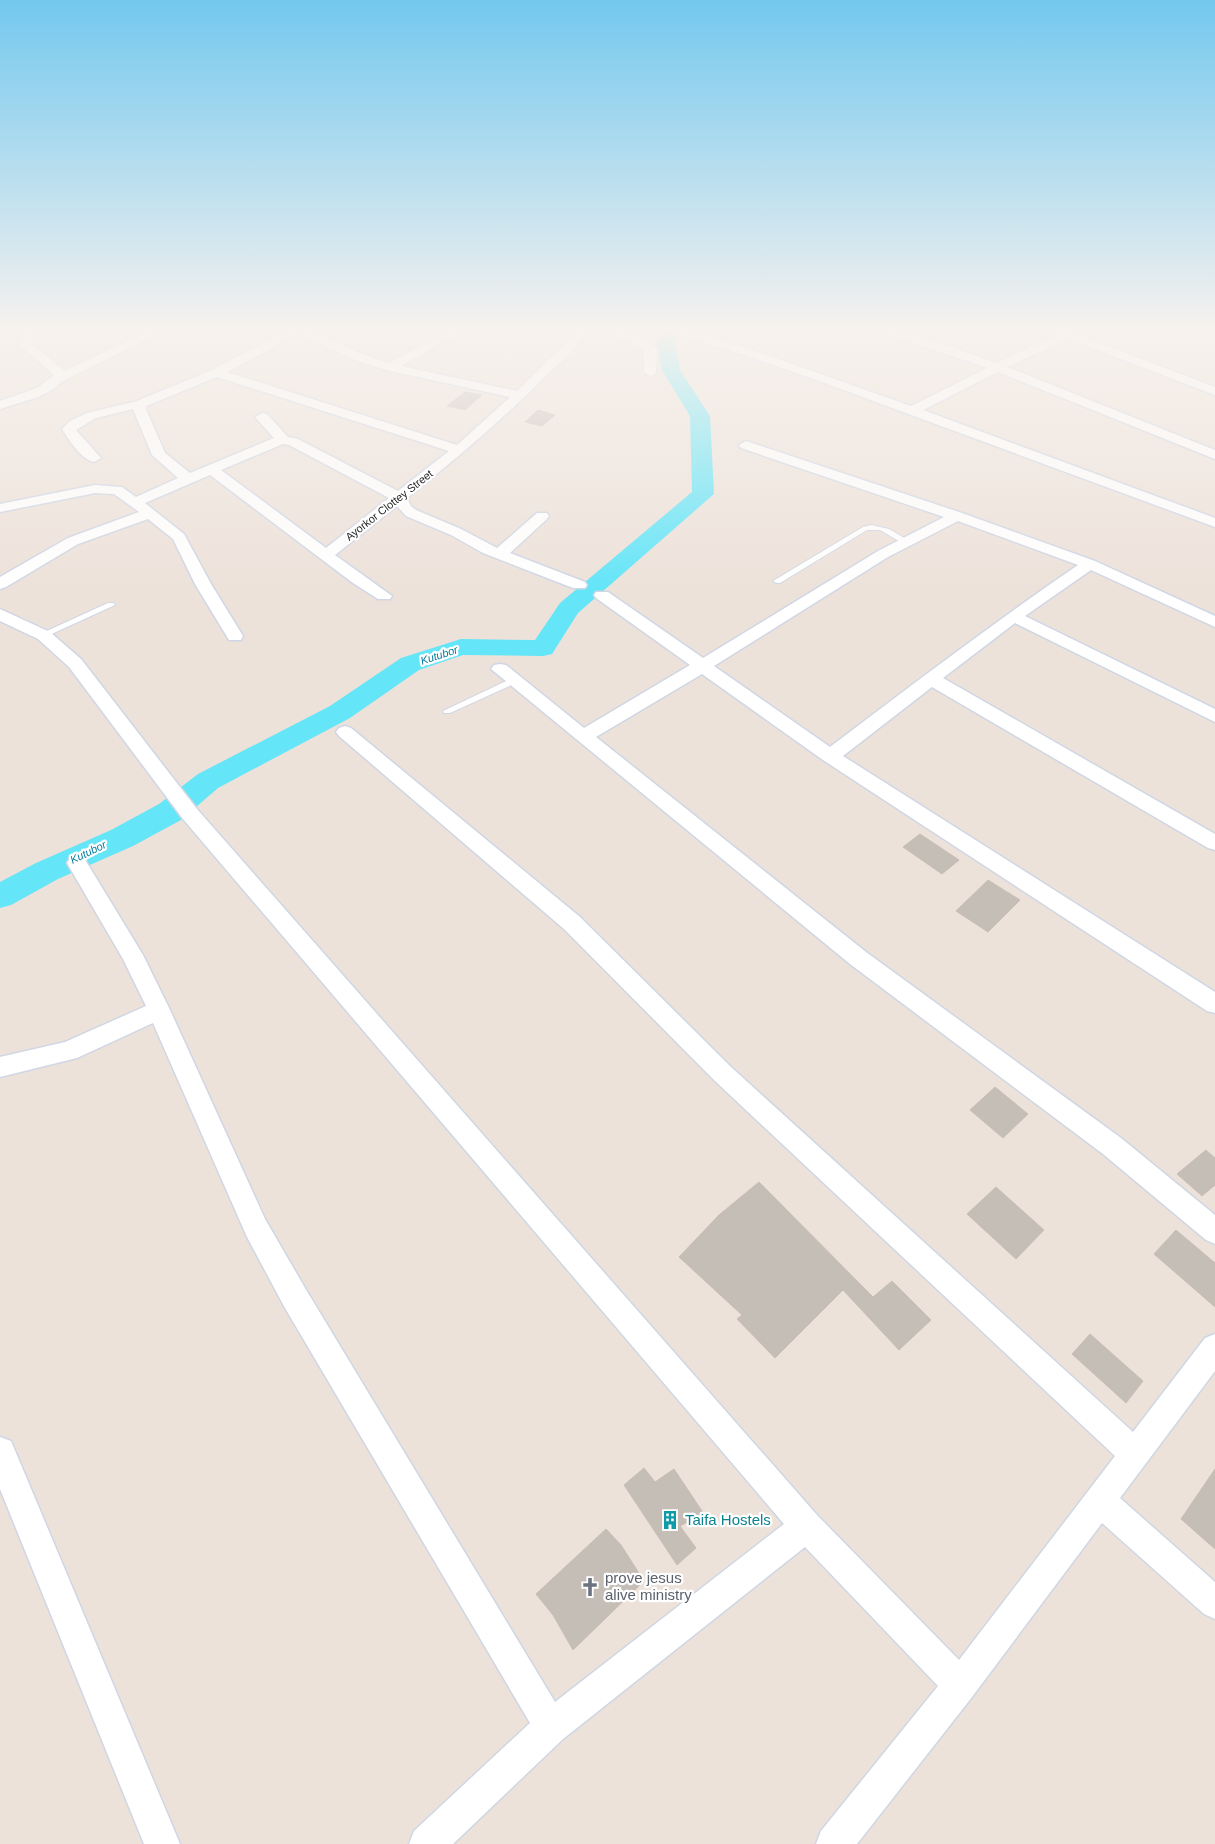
<svg xmlns="http://www.w3.org/2000/svg" width="1215" height="1844" font-family="Helvetica,sans-serif">
<style>
.lines{fill:none;stroke-linecap:round;stroke-linejoin:round}
.river{fill:#64e5f8;fill-rule:evenodd}
.building{fill:#c4beb6;stroke:#c8beb4}
.service-casing{stroke:#cfd6e4;stroke-width:2}
.minor-casing{stroke:#cfd6e4;stroke-width:3}
.service{fill:#fff;fill-rule:evenodd}
.minor{fill:#fff;fill-rule:evenodd}
.labels{text-anchor:middle;stroke-width:4.5;stroke-linejoin:round;paint-order:stroke}
.far-street-label{font-size:11px;fill:#292929;stroke:#fff}
.far-water-label{font-size:11px;font-style:italic;fill:#047d9d;stroke:#fff}
.near-culture-label{font-size:15px;fill:#0d838f;stroke:#fff;text-anchor:start}
.near-worship-label{font-size:15px;fill:#5b616d;stroke:#fff;text-anchor:start}
</style>
<rect width="100%" height="100%" fill="#ede2da"/>
<g class="lines">
<!-- river -->
<path class="river" d="M664 330H682L675 343 680 370 710 416 714 494 578 613 552 654 543 656 463 655 419 670 350 718 218 788 181 820 133 846 58 879 11 905 0 908V882L36 863 111 830 159 804 198 774 330 706 401 658 461 639 535 640 560 603 692 492 690 416 662 370 657 343Z"/>
</g>
<!-- building -->
<path class="building" d="M465 392 482 395 465 410 447 406Z
M538 410 555 415 542 426 525 422Z
M920 834 959 860 942 874 903 847Z
M988 880 1020 900 988 932 956 911Z
M995 1087 1028 1114 1003 1138 970 1110Z
M1206 1150 1215 1158V1185L1202 1196 1177 1174Z
M759 1182 873 1297 892 1281 931 1320 899 1350 843 1290 775 1358 737 1319 742 1315 679 1257 719 1215Z
M996 1187 1044 1230 1016 1259 967 1214Z
M1176 1230 1215 1263V1307L1154 1254Z
M1090 1334 1143 1381 1126 1403 1072 1354Z
M644 1468 655 1482 674 1469 704 1514 680 1526 696 1548 677 1565 624 1485Z
M1215 1469V1549L1181 1519Z
M606 1529 621 1545 644 1581 573 1650 553 1615 536 1594Z"/>
<g class="lines">
<!-- service casing -->
<g class="service-casing">
<path id="service" d="M871 525 889 529 911 542 904 544 880 530H867L780 583H777L773 581 863 527Z
M108 603H114L115 605 45 637H42L38 635Z
M515 677 519 680 518 682 450 713H444L443 711Z"/>
</g>
<!-- minor casing -->
<g class="minor-casing">
<path id="minor" d="M25 330H37L32 338 33 345 65 371 150 330H165L61 382 54 389 38 397 0 409V401L37 388 54 375 21 346 20 338Z
M288 330H308L368 356 389 363 450 330H465L401 366 517 391 571 338 575 330H587C578 348 561 362 546 376 502 420 456 459 407 498L411 506 416 510 461 529 497 548 537 513H547L549 516 547 519 510 553 585 582 587 585 585 588H573L483 553 451 535 406 516 397 506 335 555 392 596 390 599H378L353 583 210 475 145 503 184 534 211 584 243 636 241 640H229L195 584 173 539 148 519 78 544 6 587 0 589V577L68 538 139 512 114 494 95 493 0 512V504L95 485 122 487 136 497 178 478 152 455 133 409 96 418 76 430 101 458 94 462C81 459 69 440 62 429L70 421 87 413 137 401 212 370ZM298 334 360 362 386 370 510 397 457 445 227 372ZM217 377 449 451 398 491 298 439 288 437 267 414 262 413 255 417 274 438 190 473 165 453 146 409V406ZM283 444 289 445 389 498 326 548 221 470Z
M604 330C621 330 646 335 657 349L656 372 654 375 650 376 644 372V349Z
M663 330H683L733 343 911 406 987 368 932 349 875 332 873 330C915 330 957 349 996 363L1057 335 1049 330H1066L1215 387V395L1068 339 1007 367 1215 450V459L998 372 923 410 1215 518V527L800 374 725 349 665 332Z
M746 441 962 513 1095 561 1215 616V627L1091 570 1025 616 1215 709V722L1015 623 943 678 1215 834V850L1208 848 932 687 843 756 1215 992V1013L1207 1011 823 760 702 674 596 737 866 952 1121 1138 1215 1215V1244L1206 1240 1103 1154 850 964 491 669 494 665 500 664 506 665 584 728 690 665 596 598 594 595 596 592H608L703 658 878 551 944 517 741 448 739 445ZM958 521 1078 565C993 623 912 685 830 747L714 666 888 557Z
M0 609 50 632 81 659 197 809 817 1515 959 1660 1115 1456 715 1081 564 929 339 736 336 732 339 728 345 726 351 728 580 917 731 1067 1133 1432 1205 1338 1215 1334V1371L1120 1498 1215 1582V1619L1204 1614 1102 1523 972 1697 857 1844H816L821 1831 938 1686 805 1547 563 1739 453 1844H409L414 1831 530 1723 285 1308 247 1237 153 1023 77 1058 0 1077V1057L65 1042 146 1006 123 959 67 863 70 858 77 855 84 858 143 955 170 1010 265 1219 305 1288 555 1702 784 1524 183 819 69 667 38 639 0 621Z
M0 1437 11 1441 180 1844H144L0 1489Z"/>
</g>
<!-- service -->
<use href="#service" class="service"/>
<!-- minor -->
<use href="#minor" class="minor"/>
</g>
<!-- sky -->
<linearGradient id="sky" x2="0" y2="1"><stop stop-color="#73c8ee"/><stop offset="0.56" stop-color="#f7f2ee"/><stop offset="1" stop-color="#f7f2ee" stop-opacity="0"/></linearGradient>
<rect width="1215" height="588" fill="url(#sky)"/>
<!-- icons -->
<defs>
<g id="building-bare" transform="scale(1.5)"><path d="M-4-6H4V6H1V3H-1V6H-4ZM-2.5-4.3h1.7v1.8h-1.7ZM.8-4.3h1.7v1.8H.8ZM-2.5-1h1.7V.8h-1.7ZM.8-1h1.7V.8H.8Z" fill="#0f9aa8" stroke="#fff" stroke-width="2.5" paint-order="stroke"/></g>
<g id="church-bare" transform="scale(1.5)"><path d="M-1.2-6h2.4v3.5h3.3v2.4h-3.3V6h-2.4V-.1h-3.3v-2.4h3.3Z" fill="#6b7280" stroke="#fff" stroke-width="2.5" paint-order="stroke"/></g>
</defs>
<g fill-rule="evenodd">
<use href="#building-bare" x="670" y="1520"/>
<use href="#church-bare" x="590" y="1587"/>
</g>
<g class="labels">
<!-- far-street labels -->
<g class="far-street-label">
<text transform="translate(389 505) rotate(-38)" y="4">Ayorkor Clottey Street</text>
</g>
<!-- far-water labels -->
<g class="far-water-label">
<text transform="translate(439 655) rotate(-18)" y="4">Kutubor</text>
<text transform="translate(88 852) rotate(-26)" y="4">Kutubor</text>
</g>
<!-- near-culture labels -->
<g class="near-culture-label">
<text x="685" y="1525">Taifa Hostels</text>
</g>
<!-- near-worship labels -->
<g class="near-worship-label">
<text x="605" y="1583">prove jesus<tspan x="605" dy="17">alive ministry</tspan></text>
</g>
</g>
</svg>
